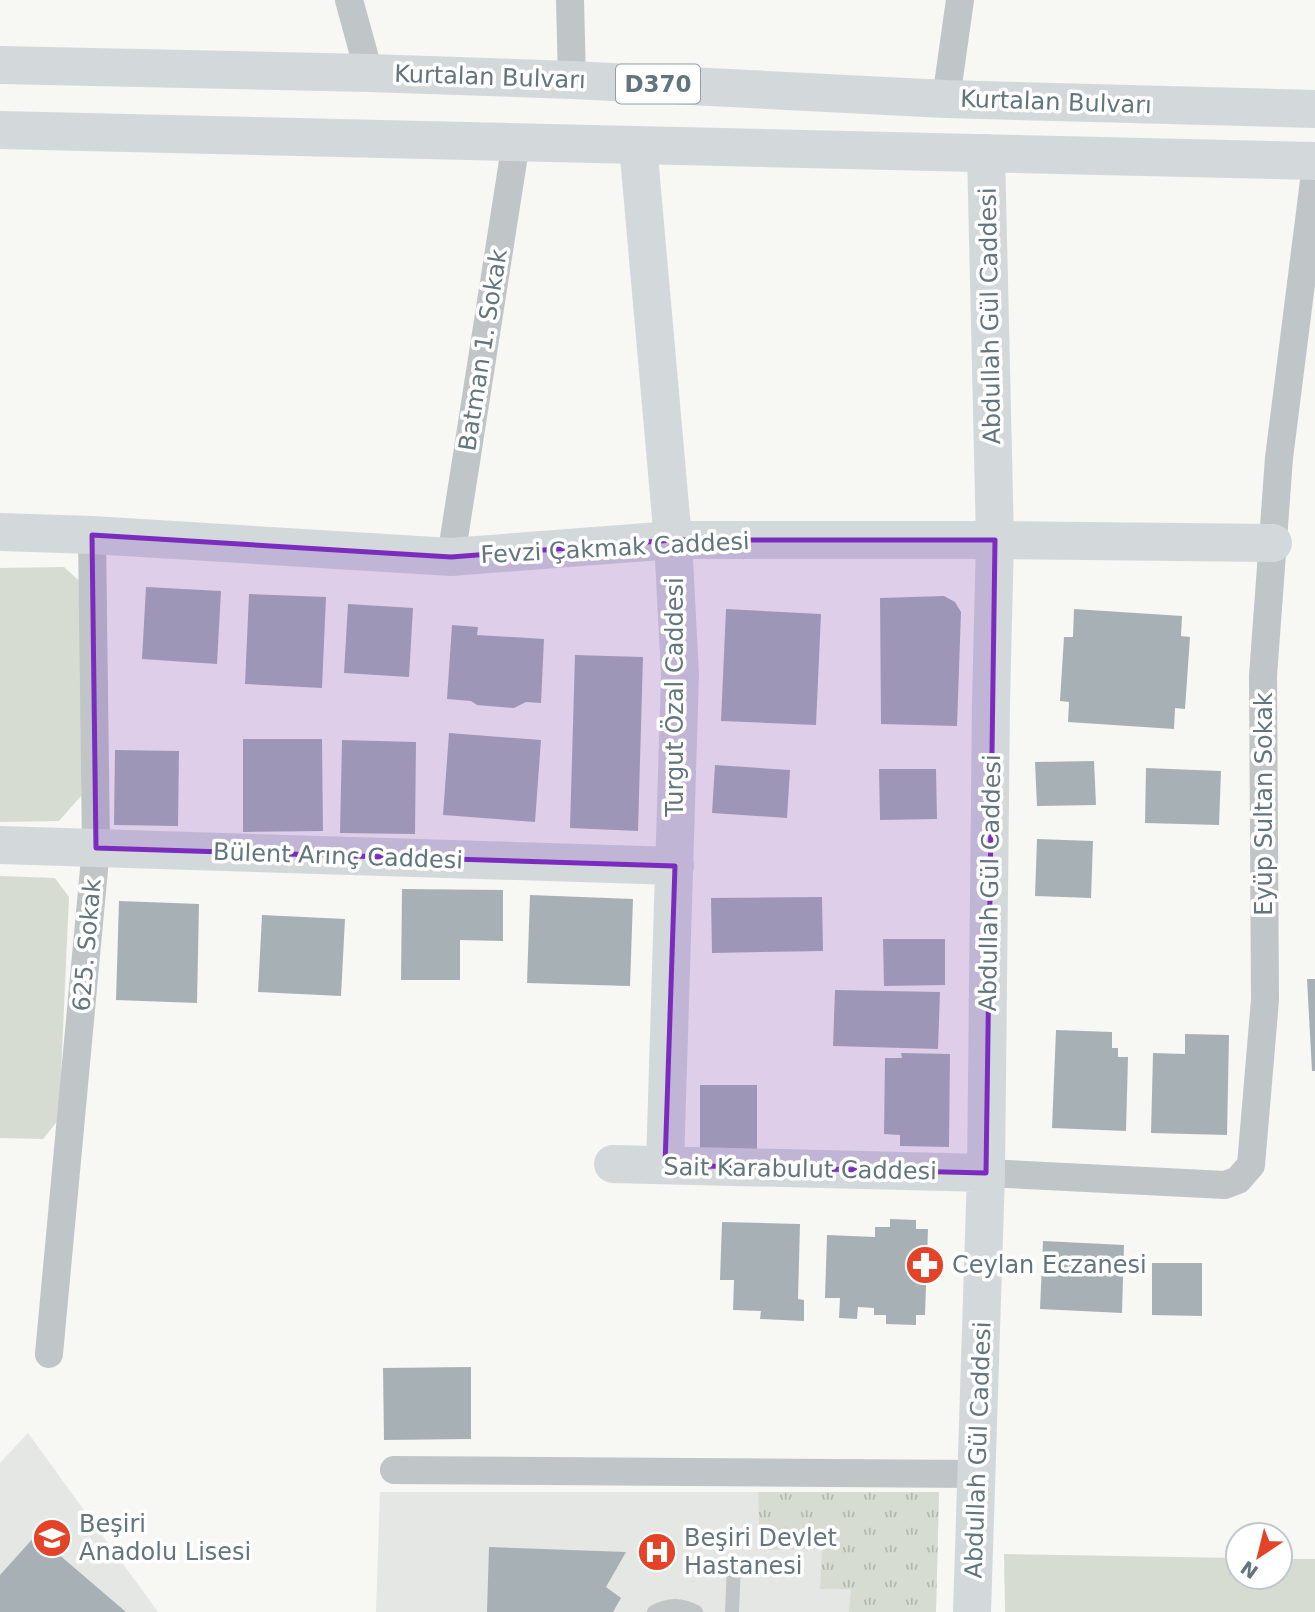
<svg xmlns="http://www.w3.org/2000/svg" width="1315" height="1612" font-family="'DejaVu Sans',sans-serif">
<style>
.built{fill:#e5e7e5}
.grass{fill:url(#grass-tufts)}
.park{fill:#d7dcd3}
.building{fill:#a7b1b5}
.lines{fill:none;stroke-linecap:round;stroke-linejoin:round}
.lane{stroke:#c0c5c8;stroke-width:14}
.street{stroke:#c0c5c8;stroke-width:28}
.secondary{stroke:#d3d8db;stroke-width:38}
.highway{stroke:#d3d8db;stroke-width:38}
.marked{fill:#7b2cbf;fill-opacity:0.2;stroke:#7b2cbf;stroke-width:5;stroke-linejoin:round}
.labels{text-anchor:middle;stroke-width:7;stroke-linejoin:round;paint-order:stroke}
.shield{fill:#fff;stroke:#919ea5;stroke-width:2}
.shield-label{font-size:23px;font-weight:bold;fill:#62757f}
.street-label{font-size:24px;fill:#62757f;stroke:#fff}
.poi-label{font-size:24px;fill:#62757f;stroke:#fff;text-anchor:start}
</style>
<defs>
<pattern id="grass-tufts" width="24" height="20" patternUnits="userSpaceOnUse" patternTransform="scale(1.75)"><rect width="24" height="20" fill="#d7dcd3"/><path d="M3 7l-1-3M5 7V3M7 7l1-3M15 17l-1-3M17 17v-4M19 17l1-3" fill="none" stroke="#b2b7b0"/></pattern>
</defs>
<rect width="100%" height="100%" fill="#f7f7f4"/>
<!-- built -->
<path class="built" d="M28 1433 158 1612H0V1463Z
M380 1492H939L936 1612H376Z"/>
<!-- grass -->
<path class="grass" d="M758 1492H939L936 1612H849L851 1589H820L822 1549 760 1550Z"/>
<!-- park -->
<path class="park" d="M64 567 87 588 81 796 59 821 0 822V568Z
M0 876 55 878 69 897 59 1119 43 1139 0 1138Z
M1004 1554 1238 1558V1577H1280V1559H1315V1612H1005Z"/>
<!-- building -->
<path class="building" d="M146 587 221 591 217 664 142 659Z
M249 594 326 597 322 688 245 684Z
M944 596 955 602 961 612 957 726 881 724 880 598Z
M348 604 413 608 409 677 344 673Z
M726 609 821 614 816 725 721 721Z
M1074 609 1182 616 1181 636 1190 637 1185 709 1175 708 1174 729 1068 722 1069 702 1060 701 1064 637H1073Z
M452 625 478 627 477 635 544 639 541 703 526 702 514 708 477 705 471 701 447 699Z
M575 655 643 657 638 831 570 828Z
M449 733 541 740 535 822 443 815Z
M243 739H322L323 831 243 832Z
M342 740 416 742 415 834 340 833Z
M115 750 179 751 178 826 114 825Z
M1094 761 1096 805 1037 806 1035 762Z
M715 765 790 770 787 818 712 813Z
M1146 768 1221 771 1219 825 1145 823Z
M879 769H936L937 819 880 820Z
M1037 839 1093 841 1091 898 1035 896Z
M402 889 503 890V941L460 940V980H401Z
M530 895 633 899 630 986 527 983Z
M822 897 823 951 712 953 711 898Z
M119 901 199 904 197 1003 116 1000Z
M262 915 345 919 341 996 258 992Z
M883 939H945V985L884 986Z
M1307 979H1315V1071H1312Z
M835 990 940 992 938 1049 833 1046Z
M1056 1030 1112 1032V1048H1118V1057H1128L1126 1131 1052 1128Z
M1185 1034 1229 1035 1227 1135 1151 1133 1153 1053 1185 1054Z
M901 1053 950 1054 949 1147 900 1146V1135L884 1134 885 1058H902Z
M700 1085H757V1155L700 1154Z
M890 1219 916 1220V1229H928L925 1315H916V1325L886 1324V1315H874V1308L858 1307 857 1319 839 1318 840 1298H825L827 1235 875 1237V1227H890Z
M722 1222 800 1224 798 1299 804 1300V1321L760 1319 761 1311 733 1310 734 1280H720Z
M1043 1241 1124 1245 1122 1313 1040 1309Z
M1152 1263H1202V1316L1152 1315Z
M471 1367V1439L384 1440 383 1368Z
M36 1535 126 1612H0V1575Z
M489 1547 626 1552 606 1587 621 1598 613 1612H487Z"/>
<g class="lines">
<!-- lane -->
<path class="lane" d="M654 1612C669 1604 681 1604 696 1612
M732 1612 734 1564"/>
<!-- street -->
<path class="street" d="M349 0 369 73
M570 0 572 80
M946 99 960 0
M451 557 516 142
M986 1173 1225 1185 1238 1180 1251 1165 1265 1000 1263 676 1279 458 1315 173
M49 1354 96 848 92 535
M394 1470 977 1474"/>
<!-- secondary -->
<path class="secondary" d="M638 145 673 540 680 675 665 1165
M0 532 92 535 451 557 673 540H995L1273 543
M0 845 675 866
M613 1164 986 1173
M972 1612 986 1173 991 702 995 540 986 153"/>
<!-- highway -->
<path class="highway" d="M0 65 369 73 572 80 946 99 1315 109
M0 130 1315 161"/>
</g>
<!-- marked area -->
<path class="marked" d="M92 535 451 557 673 540H995L986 1173 665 1165 675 866 96 848Z"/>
<!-- icons -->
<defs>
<g id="pharmacy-disc" transform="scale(2.0125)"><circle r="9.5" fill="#e44327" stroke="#fff"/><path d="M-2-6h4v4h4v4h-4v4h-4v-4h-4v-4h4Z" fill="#fff"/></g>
<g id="school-disc" transform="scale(2.0125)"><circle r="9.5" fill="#e44327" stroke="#fff"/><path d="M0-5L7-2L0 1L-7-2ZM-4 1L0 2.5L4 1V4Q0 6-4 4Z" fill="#fff"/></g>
<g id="hospital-disc" transform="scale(2.0125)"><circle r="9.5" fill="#e44327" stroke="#fff"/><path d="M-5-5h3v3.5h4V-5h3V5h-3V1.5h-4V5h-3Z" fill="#fff"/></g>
</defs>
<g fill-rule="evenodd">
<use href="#pharmacy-disc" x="925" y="1265"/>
<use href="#school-disc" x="52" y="1538"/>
<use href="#hospital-disc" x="657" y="1552"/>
</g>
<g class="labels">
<!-- shield labels -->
<rect class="shield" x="616" y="64.5" width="84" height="39" rx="5"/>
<g class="shield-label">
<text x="658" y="92">D370</text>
</g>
<!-- street labels -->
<g class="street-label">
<text transform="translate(490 77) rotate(2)" y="8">Kurtalan Bulvarı</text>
<text transform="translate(1056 102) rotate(2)" y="8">Kurtalan Bulvarı</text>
<text transform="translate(990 316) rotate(-91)" y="8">Abdullah Gül Caddesi</text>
<text transform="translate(483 350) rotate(-81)" y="8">Batman 1. Sokak</text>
<text transform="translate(615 548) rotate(-3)" y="8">Fevzi Çakmak Caddesi</text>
<text transform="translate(675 697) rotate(-90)" y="8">Turgut Özal Caddesi</text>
<text transform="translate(1264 804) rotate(-90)" y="8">Eyüp Sultan Sokak</text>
<text transform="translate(338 856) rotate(2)" y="8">Bülent Arınç Caddesi</text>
<text transform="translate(990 883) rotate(-89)" y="8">Abdullah Gül Caddesi</text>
<text transform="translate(87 945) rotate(-85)" y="8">625. Sokak</text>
<text transform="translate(800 1169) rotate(1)" y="8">Sait Karabulut Caddesi</text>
<text transform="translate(978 1450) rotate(-88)" y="8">Abdullah Gül Caddesi</text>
</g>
<!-- poi labels -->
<g class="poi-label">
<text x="952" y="1273">Ceylan Eczanesi</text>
<text x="79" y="1532">Beşiri<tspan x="79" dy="28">Anadolu Lisesi</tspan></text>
<text x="684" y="1546">Beşiri Devlet<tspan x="684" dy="28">Hastanesi</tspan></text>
</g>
</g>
<!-- north arrow -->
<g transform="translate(1259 1556) rotate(215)"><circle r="33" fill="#ffffff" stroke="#c0c8cc" stroke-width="2"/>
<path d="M0-5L12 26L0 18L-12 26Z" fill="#e44327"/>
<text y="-10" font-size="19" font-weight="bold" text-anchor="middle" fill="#62757f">N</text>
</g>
</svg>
